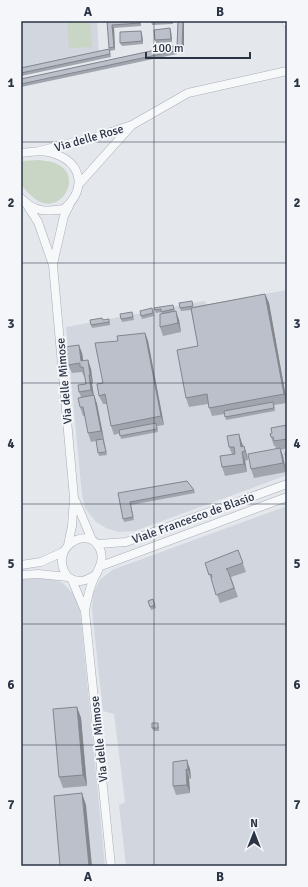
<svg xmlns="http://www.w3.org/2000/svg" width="308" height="887" font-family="Signika,sans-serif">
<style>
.built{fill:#d2d6de}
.green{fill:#c9d6c5}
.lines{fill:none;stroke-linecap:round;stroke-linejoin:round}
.minor-casing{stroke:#a9aeb7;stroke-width:9}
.minor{stroke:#f7f8fa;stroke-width:8}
.wall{fill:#a1a5ae}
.shaded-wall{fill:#83868d}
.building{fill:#bbc0ca;stroke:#83868d}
.grid{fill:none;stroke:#2b3445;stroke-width:1;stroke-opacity:0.55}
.labels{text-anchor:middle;stroke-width:4;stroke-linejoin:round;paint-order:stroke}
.street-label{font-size:12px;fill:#2b3445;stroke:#f4f6f9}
.neatline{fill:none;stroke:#2b3445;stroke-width:1.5}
.grid-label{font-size:13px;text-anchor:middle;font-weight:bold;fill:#2b3445}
</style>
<rect width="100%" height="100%" fill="#e4e7ec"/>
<!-- built -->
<path class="built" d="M21 21H97L99 53 21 70Z
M287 290V475L135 531 118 532 106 528 96 522 85 508 82 495 66 327 205 301 206 305Z
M287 506V866H126L119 805 125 802 114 714 103 711 92 610 93 593 100 580 112 570Z
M37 578 52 579 63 583 77 598 80 610 105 866H21V579Z"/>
<!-- green -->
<path class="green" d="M67 21H90L92 47 69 48Z
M39 160C45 161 52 161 57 164 82 175 64 212 40 202 32 198 27 191 21 185V161Z"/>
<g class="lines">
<!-- minor casing -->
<g class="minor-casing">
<path id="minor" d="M287 21V23
M39 151 99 136 132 125 188 93 287 71
M21 153C32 152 45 149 55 154 83 164 86 190 64 209 46 212 34 212 21 198
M80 183 131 126
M27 205 38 222 53 265 74 498 72 526 68 545
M53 264 64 216 69 206
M76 502 92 540
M98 544 126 542 287 484
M21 565 41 562 63 552
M101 566 287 497
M21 575 38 574 68 577
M72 580 85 611 111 866
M85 610C87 602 88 594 91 586 95 573 107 561 99 547 86 524 47 550 68 577 78 584 86 581 95 575"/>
</g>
<!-- minor -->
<use href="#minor" class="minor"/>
</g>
<!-- wall -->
<path class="wall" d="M107 21H141V26L114 28 115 50 110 51 109 48Z
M151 21H173V24L152 25Z
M178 21 184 50H178L177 47Z
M170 28 171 31 172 42 156 43 155 40Z
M141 31 142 34 143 44 122 46 120 43Z
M174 46 177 54 21 87V79Z
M110 52 111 57 21 76V68Z
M265 294 269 303 287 403 274 405 275 411 226 420 225 414 212 416 208 404 189 407 186 398 198 346 191 310 181 311 180 308 193 304V307Z
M152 308 154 316 142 319 141 316Z
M154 308H174L175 311 179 320 181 332 163 336 160 327 162 314V312L156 313Z
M132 312 134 320 122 322 121 319Z
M102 318 103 320 110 322V325L92 328 91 325Z
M145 333 148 341 164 425 157 426 158 432 121 439 120 433 114 435 111 426 107 404H103L99 396 118 341Z
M82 353 83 361 88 360 91 369 93 384H92L94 395 97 404 107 455 99 456 96 441 91 442 88 433 85 416H83L80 407 81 397 79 392 86 384 85 376H84L82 372 72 373 68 365Z
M287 425V448L281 450 283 456 286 472 254 478 251 469 276 448 275 446H274L271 437 272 433Z
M242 443 243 446H244L247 455 248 460 245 461 247 472 225 476 222 467 232 454 229 447Z
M194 490 195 493 131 505 134 520 124 522 118 493Z
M238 550 246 572 231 577 238 597 220 603 205 563Z
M153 599 156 608 151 610 148 601Z
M77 707 81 718 87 786 63 788 59 777Z
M159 726V731H154L152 728Z
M173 762 190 769 191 779 189 778 190 793 176 795 173 786Z"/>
<!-- shaded-wall -->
<path class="shaded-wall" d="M183 21H184V50L182 47Z
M112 25 114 28 115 50 114 47Z
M170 28 171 31 172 42 171 39Z
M141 31 142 34 143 44 142 41Z
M265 294 269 303 287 403 284 394Z
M176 311 179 320 181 332 178 323Z
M145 333 148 341 164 425 161 416Z
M79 345 82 353 85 370 81 361Z
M88 360 91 369 93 384 90 375Z
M89 375 92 384 94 398 91 390Z
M94 395 97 404 104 440 101 431Z
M239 434 242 443 244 451 241 447Z
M244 446 247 455 248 460 245 451Z
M280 448 283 456 286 472 283 463Z
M242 452 245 461 247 472 244 464Z
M77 707 81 718 87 786 83 775Z
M187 760 190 769 191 779 188 770Z
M186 769 189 778 190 793 187 785Z
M82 793 86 805 92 866H89Z"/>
<!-- building -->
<path class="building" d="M107 21H140V23L112 25 114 47 109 48Z
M151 21H170L151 22Z
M178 21H183L182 47H177Z
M170 28 171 39 155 40 154 30Z
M141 31 142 41 120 43V32Z
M174 46 175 51 21 84V79Z
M109 49 110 54 21 73V68Z
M265 294 284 394 209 408 207 394 186 398 177 350 198 346 191 308Z
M192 301 193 306 180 308 179 303Z
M173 305 174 309 161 312V309L155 310 154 308Z
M152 308 153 313 141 316 140 311Z
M176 311 178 323 160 327V314Z
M132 312 133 317 121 319 120 314Z
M102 318 103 320 109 319V322L91 325 90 320Z
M145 333 161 416 111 426 105 394 99 396 97 384 103 383 95 343 118 341 117 336Z
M79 345 81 361 88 360 90 375H89L91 390 79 392 78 385 86 384 83 367H80V363L68 365 65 347Z
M94 395 101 431 88 433 83 407H80L78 398Z
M273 402 274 408 225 417 224 411Z
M156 423 157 429 120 436 119 430Z
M287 425V439L274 441 273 437H271L270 434 272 433 271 428Z
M239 434 241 447 244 446 245 451 242 452 244 464 222 467 220 456 235 454 234 447H229L227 436Z
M103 439 106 452 98 453 96 440Z
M280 448 283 463 251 469 248 454Z
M287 452V463L285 453Z
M187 481 194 490 130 502 133 517 123 519 118 493Z
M238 550 243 563 226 569 228 571 234 588 216 595 211 578 212 577 211 574 209 575 205 563Z
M153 599 155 605 150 607 148 601Z
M77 707 83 775 59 777 53 709Z
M152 723H158V728H152Z
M187 760 188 770 186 769 187 785 173 786V762Z
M82 793 89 866H60L54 796Z"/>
<!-- grid -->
<path class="grid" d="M154 21V866M21 142H287M21 263H287M21 383H287M21 504H287M21 624H287M21 745H287"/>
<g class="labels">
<!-- street labels -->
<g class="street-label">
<text transform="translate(89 138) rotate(-16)" y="4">Via delle Rose</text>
<text transform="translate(64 381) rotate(-95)" y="4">Via delle Mimose</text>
<text transform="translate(193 518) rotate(-20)" y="4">Viale Francesco de Blasio</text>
<text transform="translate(99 739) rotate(-96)" y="4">Via delle Mimose</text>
</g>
</g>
<!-- border -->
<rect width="308" height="887" fill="none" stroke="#f4f6f9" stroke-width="44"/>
<!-- north arrow -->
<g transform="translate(254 833)" stroke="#f4f6f9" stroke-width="3" paint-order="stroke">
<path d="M0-3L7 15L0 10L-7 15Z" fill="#2b3445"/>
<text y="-6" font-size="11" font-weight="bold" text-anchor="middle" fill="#2b3445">N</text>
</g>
<!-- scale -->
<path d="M146 52v6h104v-6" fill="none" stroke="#2b3445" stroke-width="2"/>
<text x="152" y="52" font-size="12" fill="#2b3445" stroke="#f4f6f9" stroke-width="3" paint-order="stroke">100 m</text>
<rect x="22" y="22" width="264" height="843" class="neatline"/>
<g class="grid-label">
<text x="88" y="16">A</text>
<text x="220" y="16">B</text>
<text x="11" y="87">1</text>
<text x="297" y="87">1</text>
<text x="11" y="207">2</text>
<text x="297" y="207">2</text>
<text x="11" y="328">3</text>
<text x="297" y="328">3</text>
<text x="11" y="448">4</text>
<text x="297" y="448">4</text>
<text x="11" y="568">5</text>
<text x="297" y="568">5</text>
<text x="11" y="689">6</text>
<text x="297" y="689">6</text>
<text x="11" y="809">7</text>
<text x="297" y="809">7</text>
<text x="88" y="881">A</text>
<text x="220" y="881">B</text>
</g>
</svg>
